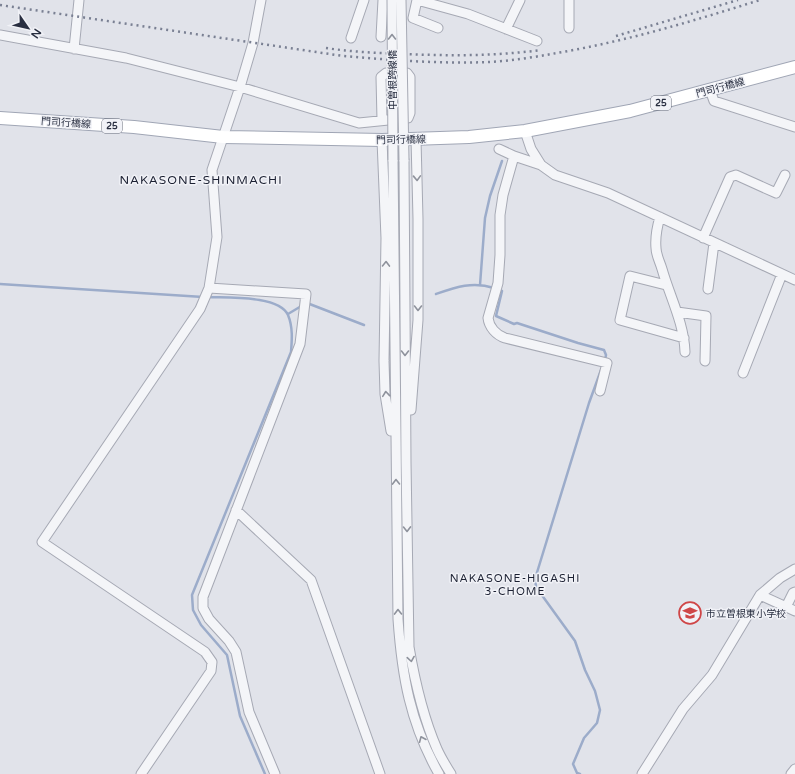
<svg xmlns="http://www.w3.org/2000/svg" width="795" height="774" font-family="'Varela Round','Noto Sans JP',sans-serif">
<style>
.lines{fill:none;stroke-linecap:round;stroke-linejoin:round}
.stream{stroke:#9cacca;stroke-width:2.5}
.minor-casing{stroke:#a6a9b4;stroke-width:11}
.major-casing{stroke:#a0a6b5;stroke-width:14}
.minor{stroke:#f4f5f8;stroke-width:9}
.major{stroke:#fff;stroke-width:12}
.rail{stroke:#7a8093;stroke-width:2.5;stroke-dasharray:2 4;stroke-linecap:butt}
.minor-bridge-casing{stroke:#a6a9b4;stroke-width:11;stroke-linecap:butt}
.minor-bridge{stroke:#f4f5f8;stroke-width:9}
.oneway{stroke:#8e929c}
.labels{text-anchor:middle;stroke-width:3;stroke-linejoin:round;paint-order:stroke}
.shield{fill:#f1f2f7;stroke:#656a78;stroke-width:1}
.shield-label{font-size:9px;font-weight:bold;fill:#292f41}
.street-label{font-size:10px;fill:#292f41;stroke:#f1f2f7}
.poi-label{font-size:10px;fill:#292f41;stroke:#f1f2f7;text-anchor:start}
.neighbourhood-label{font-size:11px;letter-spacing:1px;fill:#1b2032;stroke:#f1f2f7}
.quarter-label{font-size:12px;letter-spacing:1px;fill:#1b2032;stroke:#f1f2f7}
</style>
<rect width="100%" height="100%" fill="#e1e3ea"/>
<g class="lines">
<!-- stream -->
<path class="stream" d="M0 284 203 297
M480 285 485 218 490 196 502 161
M499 290 502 291 496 316 514 324 517 323 578 343 604 350 606 355 605 360
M436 294C456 287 473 281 494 288
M208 297C227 298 279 295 288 315 293 327 292 340 291 352L192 595 193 610 201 625 227 655 240 716 265 774
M307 303 364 325
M288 314 303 305
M580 774 577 773 573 764 584 738 597 723 600 710 595 691 585 670 575 641 536 587 535 579 589 403 601 370"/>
<!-- minor casing -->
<g class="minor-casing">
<path id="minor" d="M417 0 468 14 537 41
M417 0 413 18 438 28
M569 0V28
M506 29 520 0
M0 35 126 58 240 87 359 123 408 118 410 113V77L407 73H386L381 77 382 120
M381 37 383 0
M351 38 364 0
M74 49 79 0
M710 90 714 101 795 127
M525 131 531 149 541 165 555 175 608 193 795 280
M382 140 386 238 384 361 385 394 391 431
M499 149 514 156 503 195 500 215V255L498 283 488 318C489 327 496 335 505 338L607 363 600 391
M514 156 541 165
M393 160 398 619C402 676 410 723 439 774
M404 160 406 462 409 647C415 682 423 717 437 749 441 758 446 766 451 774
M660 217C657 227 655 237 656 248 656 255 660 262 662 269 670 297 684 323 685 352
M703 238 730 177 736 175 776 193 785 175
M666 285 630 276 620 320 684 338
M209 288 306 294 300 344 203 597V608L209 619 229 641 236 652 249 712 275 774
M708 289 714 243
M677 312 706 316 705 361
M743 373 782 274
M411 410 418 320V219L416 139
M236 510 311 580 380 774
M760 595 795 611
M786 607 793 593 795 592
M141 774 211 671 212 662 205 652 42 542 200 309 209 288 217 237 212 170 240 87 253 43 261 0
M642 774 683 709 712 675 760 595 780 578 795 569
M791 774 795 769"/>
</g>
<!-- major casing -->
<g class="major-casing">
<path id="major" d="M0 118 134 127 223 137 382 140 469 137 525 131 630 111 795 67"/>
</g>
<!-- minor -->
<use href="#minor" class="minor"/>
<!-- major -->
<use href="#major" class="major"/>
<!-- rail -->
<path class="rail" d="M0 5 343 56C391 60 440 64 488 62 511 61 535 57 557 53 627 41 693 21 760 0
M616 36 738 0
M326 48C352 52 378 53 405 54 450 56 496 56 541 50"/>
<!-- minor-bridge casing -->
<g class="minor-bridge-casing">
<path id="minor-bridge" d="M392 0 393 160
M401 0 404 160"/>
</g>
<!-- minor-bridge -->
<use href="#minor-bridge" class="minor-bridge"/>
</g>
<!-- one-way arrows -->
<defs><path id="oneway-chevron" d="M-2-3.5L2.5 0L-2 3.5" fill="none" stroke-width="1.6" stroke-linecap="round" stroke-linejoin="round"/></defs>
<g class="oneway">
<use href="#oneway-chevron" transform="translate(392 37) rotate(-90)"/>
<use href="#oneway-chevron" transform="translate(417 178) rotate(88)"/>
<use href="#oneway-chevron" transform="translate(386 264) rotate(-89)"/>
<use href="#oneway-chevron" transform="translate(418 308) rotate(90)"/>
<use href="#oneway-chevron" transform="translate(405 353) rotate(90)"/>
<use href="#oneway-chevron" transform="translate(386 394) rotate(-96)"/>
<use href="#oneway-chevron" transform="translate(396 482) rotate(-91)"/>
<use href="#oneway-chevron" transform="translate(407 529) rotate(89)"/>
<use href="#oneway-chevron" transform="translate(398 612) rotate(-91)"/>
<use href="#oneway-chevron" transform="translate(411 659) rotate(81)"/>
<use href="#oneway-chevron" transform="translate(422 739) rotate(-113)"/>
</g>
<!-- icons -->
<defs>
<g id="school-ring" transform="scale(1.15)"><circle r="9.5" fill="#f1f2f7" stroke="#cf4647" stroke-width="1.5"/><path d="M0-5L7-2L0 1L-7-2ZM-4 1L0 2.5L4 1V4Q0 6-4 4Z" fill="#cf4647"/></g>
</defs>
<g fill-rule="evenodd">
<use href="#school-ring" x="690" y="613"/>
</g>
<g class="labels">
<!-- shield labels -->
<g class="shield">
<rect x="651" y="96" width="20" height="14" rx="3"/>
<rect x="102" y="119" width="20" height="14" rx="3"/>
</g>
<g class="shield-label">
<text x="661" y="106">25</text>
<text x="112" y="129">25</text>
</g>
<!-- street labels -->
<g class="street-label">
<text transform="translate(392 80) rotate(-90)" y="4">中曽根跨線橋</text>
<text transform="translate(720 87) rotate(-15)" y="4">門司行橋線</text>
<text transform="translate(66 122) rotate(4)" y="4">門司行橋線</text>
<text transform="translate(401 139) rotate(-1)" y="4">門司行橋線</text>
</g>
<!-- poi labels -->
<g class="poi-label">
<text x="706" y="617">市立曽根東小学校</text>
</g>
<!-- neighbourhood labels -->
<g class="neighbourhood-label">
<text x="515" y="582">NAKASONE-HIGASHI<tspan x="515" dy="13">3-CHOME</tspan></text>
</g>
<!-- quarter labels -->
<g class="quarter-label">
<text x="201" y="184">NAKASONE-SHINMACHI</text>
</g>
</g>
<!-- north arrow -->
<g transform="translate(28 28) rotate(124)" stroke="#f1f2f7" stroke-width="3" paint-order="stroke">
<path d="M0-3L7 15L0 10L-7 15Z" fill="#292f41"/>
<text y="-6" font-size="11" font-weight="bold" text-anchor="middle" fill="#292f41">N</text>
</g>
</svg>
